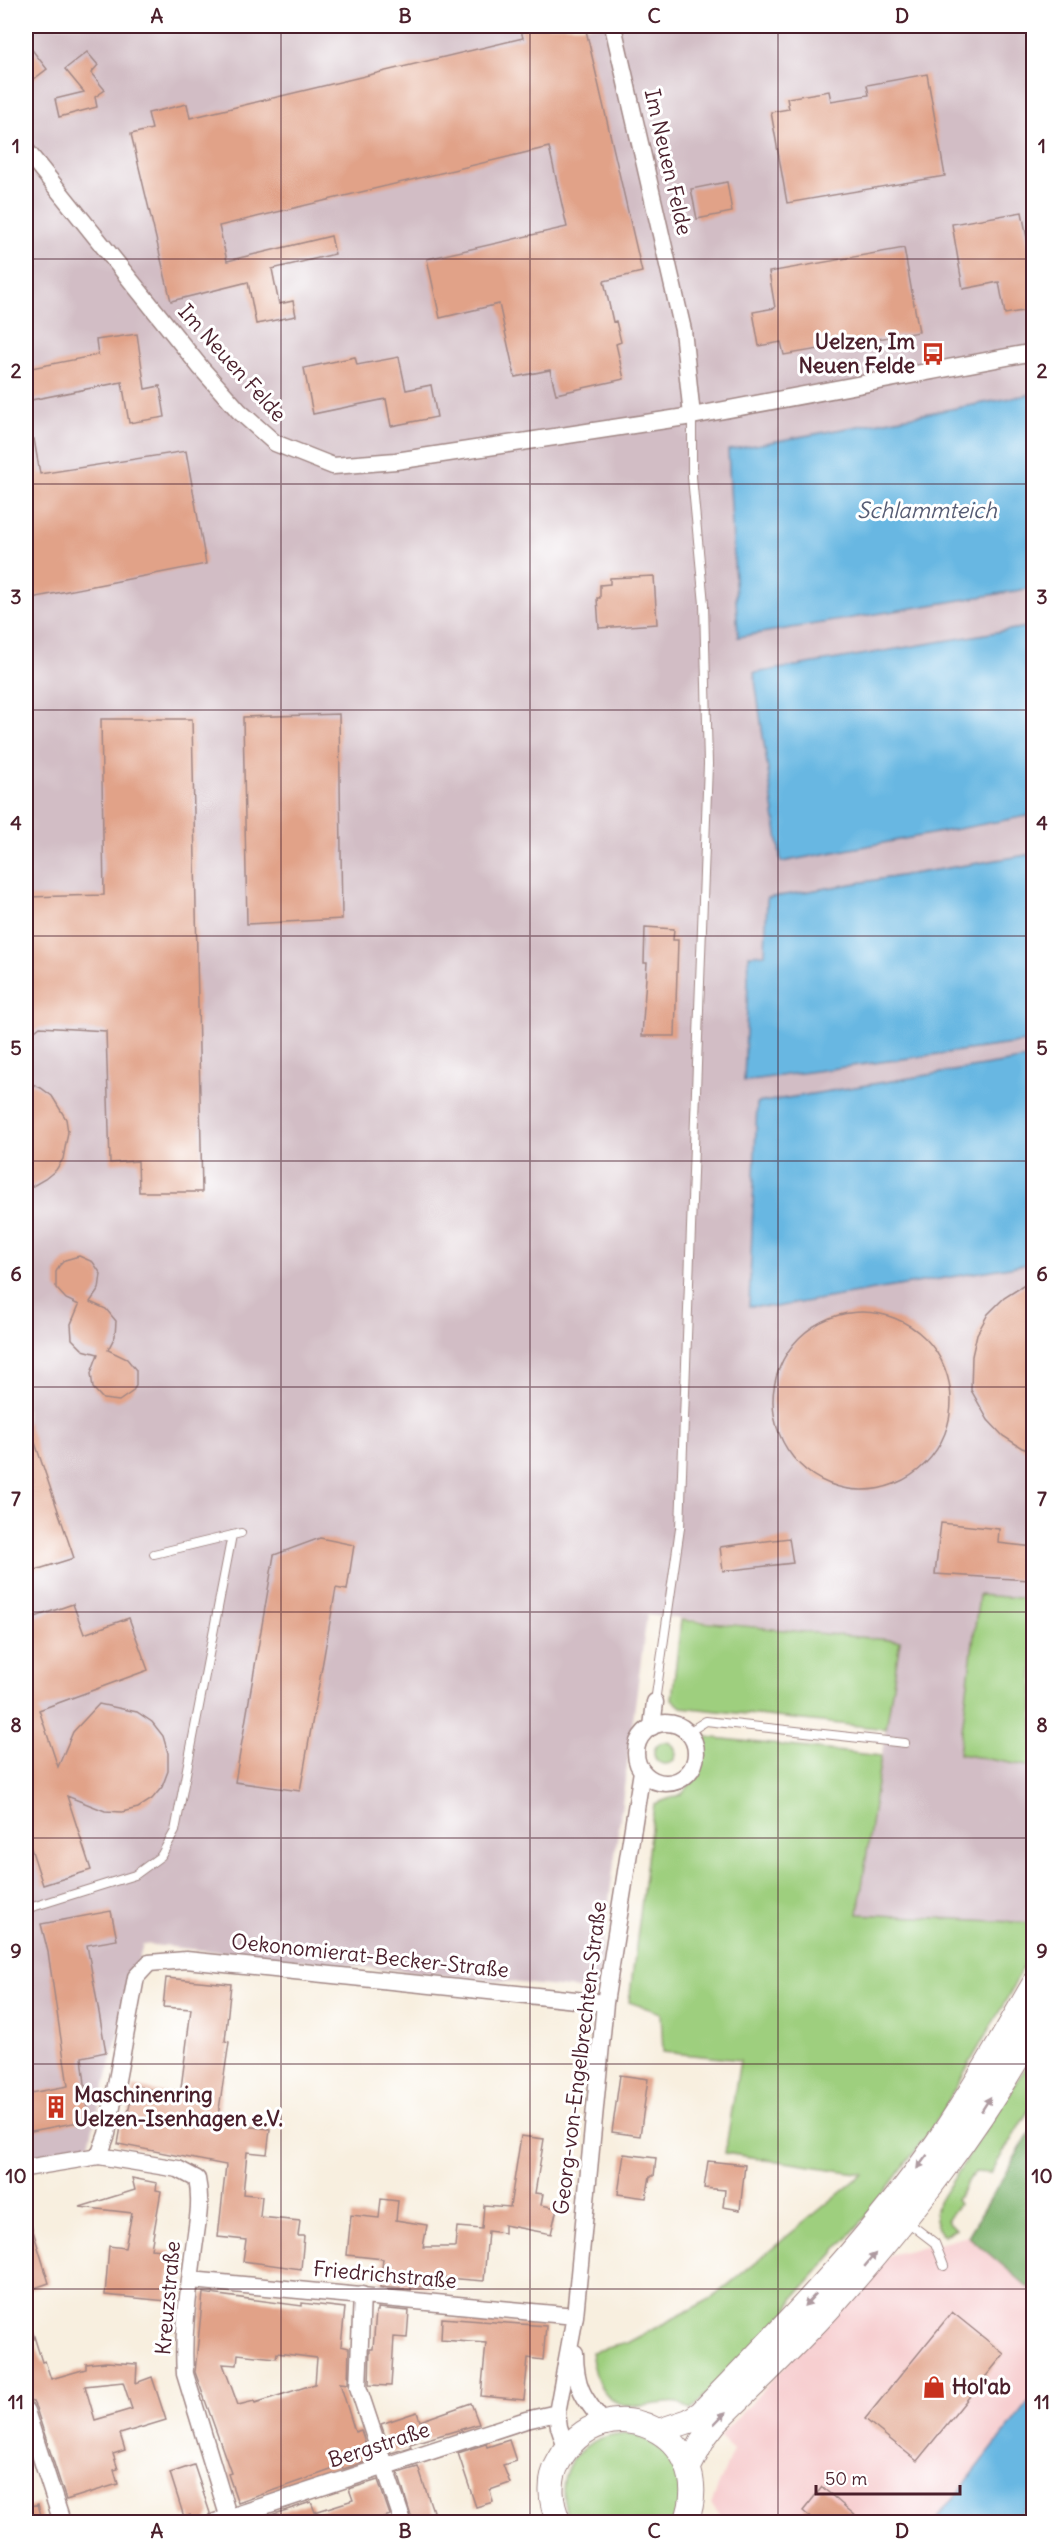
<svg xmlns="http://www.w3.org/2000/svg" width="1059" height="2548" font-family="Delius,sans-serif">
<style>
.built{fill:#f7cfd0}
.industrial{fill:#d2bdc5}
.green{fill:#9ecf7e;stroke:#747754;stroke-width:1.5}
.forest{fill:#7eb26d;stroke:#64684c;stroke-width:1.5}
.water{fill:#67b7e2;stroke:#586b86;stroke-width:1.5}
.building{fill:#e1a288;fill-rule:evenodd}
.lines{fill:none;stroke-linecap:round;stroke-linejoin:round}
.lane-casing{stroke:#a18785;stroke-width:10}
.street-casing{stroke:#a18785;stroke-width:19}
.secondary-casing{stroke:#a18785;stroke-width:26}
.lane{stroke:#fff;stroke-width:8}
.street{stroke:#fff;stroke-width:16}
.secondary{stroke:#fff;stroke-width:24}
.oneway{fill:#ae9aa0}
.grid{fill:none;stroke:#4a1f2b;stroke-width:1.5;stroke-opacity:0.55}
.labels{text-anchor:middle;stroke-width:6;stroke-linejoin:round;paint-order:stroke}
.street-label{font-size:21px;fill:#4a1f2b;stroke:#fff}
.poi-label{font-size:21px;font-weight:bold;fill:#4a1f2b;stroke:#fff;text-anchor:start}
.water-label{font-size:22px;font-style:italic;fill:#565c74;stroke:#fff}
.neatline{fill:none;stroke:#4a1f2b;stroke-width:2}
.grid-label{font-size:20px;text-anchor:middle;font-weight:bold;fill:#4a1f2b}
</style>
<rect width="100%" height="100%" fill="#fff"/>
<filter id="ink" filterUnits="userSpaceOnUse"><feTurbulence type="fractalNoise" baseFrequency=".0167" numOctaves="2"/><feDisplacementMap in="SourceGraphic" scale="12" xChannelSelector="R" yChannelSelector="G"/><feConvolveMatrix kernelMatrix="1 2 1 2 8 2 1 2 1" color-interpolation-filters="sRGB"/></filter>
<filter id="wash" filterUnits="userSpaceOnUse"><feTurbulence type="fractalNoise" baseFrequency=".008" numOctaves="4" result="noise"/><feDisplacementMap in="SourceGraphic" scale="24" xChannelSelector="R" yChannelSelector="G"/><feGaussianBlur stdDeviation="1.35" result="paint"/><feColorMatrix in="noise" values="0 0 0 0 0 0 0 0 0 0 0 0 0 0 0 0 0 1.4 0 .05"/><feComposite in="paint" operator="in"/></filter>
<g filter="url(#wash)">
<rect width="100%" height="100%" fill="#f8efdf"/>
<!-- built -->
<path class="built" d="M968 2236 1033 2291V2396L935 2522 725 2521 711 2504 733 2450 719 2437 889 2255Z"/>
<!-- industrial -->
<path class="industrial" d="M26 26H1033L1034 1599 980 1595 959 1754 1033 1767V1923L858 1914 899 1641 647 1615 597 1991 143 1944 88 2147 26 2158Z"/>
<!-- green -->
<path class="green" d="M979 1595 1033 1599V1767L959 1754Z
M681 1620 900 1641 886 1729 681 1707 672 1699Z
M705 1737 881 1756 858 1914 1033 1923V1947L1010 1993 933 2127 865 2218 793 2299 787 2312 691 2410C687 2408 682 2404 678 2403 671 2401 658 2404 650 2405 606 2411 597 2390 591 2352L627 2343 712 2298 863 2174 725 2153 740 2060 663 2052 661 2013 629 2002 654 1804 682 1794 697 1776Z
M654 1753a11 11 0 1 1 22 0a11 11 0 1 1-22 0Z
M1033 2056V2103L991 2173 974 2172 956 2200 959 2204 947 2220 956 2229 943 2236C935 2224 932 2216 938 2203Z
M627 2433C670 2444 695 2480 673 2522H570C566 2516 565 2508 564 2500 558 2459 590 2435 627 2433Z"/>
<!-- forest -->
<path class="forest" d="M1033 2127V2291L968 2236Z"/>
<!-- water -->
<path class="water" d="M1033 394V588L738 637 728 450Z
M1033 626V815L781 862 754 673Z
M1033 854V1041L744 1081 749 955 765 954 767 898Z
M1033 1058V1263L775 1307 749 1306 757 1103Z
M1033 2396V2495L1016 2522H935Z"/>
<g id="blocks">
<!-- building -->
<path class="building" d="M520 26H585L642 272 604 281 613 322 616 321 621 342 616 344 624 379 556 394 550 370 515 377 499 304 440 318 427 259 567 227 549 147 219 226 227 261 331 236 335 254 272 269 279 304 293 301 296 316 256 324 248 282 171 301 131 134 152 129 148 113 187 104 190 118 523 38Z
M26 42 47 69 26 85Z
M87 52 98 65 91 73 105 90 95 97 97 107 59 117 55 99 84 92 65 69Z
M927 74 945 176 787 203 771 112 789 109 787 98 829 91 831 101 869 95 867 85Z
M727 182 732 212 697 219 691 189Z
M1022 212 1034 275V309L1005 314 999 282 963 289 952 224Z
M904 248 919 332 784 355 781 342 759 346 753 312 775 308 769 272Z
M137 334 145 389 160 386 165 417 129 423 122 382 26 401V369L98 355 96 340Z
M355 357 357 365 399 357 406 390 431 385 437 417 391 426 386 399 313 414 304 368Z
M26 439H34L40 474 186 451 206 564 26 599Z
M654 576 657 624 599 628 597 598H600V585L610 584V578Z
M339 714 342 919 247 924 243 717Z
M101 719H192L202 1192H139L138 1161 110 1163 106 1031 40 1027 26 1038V897L104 895Z
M645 927 674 929 673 940H678L675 1036H642L647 963H644Z
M26 1081 41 1088 52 1096 66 1119 68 1132 63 1159 56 1170 45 1179 26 1190Z
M79 1256 93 1262 101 1274 99 1289 90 1302 106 1309 116 1321 115 1336 108 1350 127 1359 136 1370V1386L132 1392 119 1401 103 1399 93 1388 91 1373 98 1354 83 1350 72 1339 71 1324 79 1305 66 1299 56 1288V1272L59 1266 65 1260Z
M1034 1283V1452L1022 1448 1003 1436 988 1420 971 1390 972 1356 977 1334 988 1314 1004 1298 1023 1286Z
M773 1401a89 89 0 1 1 178 0a89 89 0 1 1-178 0Z
M28 1422 74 1558 26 1573V1423Z
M941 1523 999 1529 998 1543 1034 1547 1030 1580 935 1574Z
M320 1538 354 1545 347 1590 336 1588 300 1791 235 1782 274 1555Z
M789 1538 793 1563 723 1571 720 1547Z
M73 1604 84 1634 129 1618 148 1670 39 1710 58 1767 73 1732 99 1704 137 1712 152 1722 163 1736 168 1753V1771L162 1787 152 1799 138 1808 122 1812 105 1811 67 1796 91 1870 43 1885 31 1848 26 1849V1620Z
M111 1911 117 1940 87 1945 106 2052 82 2057 89 2120 26 2132V2094L68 2086 48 1952 41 1924Z
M166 1978 231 1984 225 2041 229 2042 217 2123 270 2129 267 2154 247 2152 243 2194 262 2196 260 2217 300 2221 298 2236H304L301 2269 243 2261 246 2240 218 2237 226 2165 118 2144 122 2121 126 2122 134 2086 180 2096 191 2009 163 2007Z
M620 2075 648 2079 640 2136 612 2132Z
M521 2136 544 2139 535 2193 543 2194 541 2205 557 2208 551 2234 504 2225V2233L488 2231 484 2281 434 2277 433 2288 411 2286V2290L380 2287 383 2259 347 2255 351 2215 379 2218 381 2199 398 2201 396 2220 427 2225 423 2247H455L457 2227 482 2229 484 2205 510 2207Z
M624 2154 656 2158 654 2176H650L646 2198 618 2194Z
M708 2161 745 2165 740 2210 723 2207 725 2190 704 2188Z
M132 2178 157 2183 156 2190 161 2191 151 2249 172 2251 167 2301 105 2295 109 2246 125 2248 132 2213 80 2207 135 2190Z
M29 2218 49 2283 26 2291V2219Z
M203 2293 302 2306V2303L345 2308 341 2346 349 2348 348 2384 340 2383 355 2432 361 2430 371 2460 343 2469 342 2466 238 2503 228 2474 231 2473 195 2372ZM277 2353 317 2358 315 2384 255 2403 254 2401 238 2405 223 2364 237 2365 238 2354 276 2358Z
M378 2308 409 2311 407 2338 394 2337 391 2386 369 2385 370 2349H373L376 2311H378Z
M952 2312 1004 2354 917 2461 865 2419Z
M442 2318 546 2326 543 2360 528 2358 524 2400 481 2396 486 2343 441 2340Z
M26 2320H29L42 2362 45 2361 51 2379 86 2369V2364L106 2362 137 2364 136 2383 152 2377 166 2420 120 2434 125 2450 113 2454 118 2469 114 2470 118 2484 66 2500 36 2408 33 2402 28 2401 26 2393ZM123 2382 132 2409 95 2420 85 2386Z
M471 2403 479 2424 410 2444 411 2447 391 2453 381 2424 417 2412 420 2421Z
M509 2440 516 2461 503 2465 510 2483 490 2490 493 2502 476 2507 458 2453 486 2444 487 2447Z
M194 2465 210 2513 205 2523H191L190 2515 184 2517 170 2473Z
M418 2467 437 2523H413L398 2473Z
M378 2480 390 2515 368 2523H247L311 2502 315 2512 353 2500 349 2489Z
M822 2487 864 2523H817L803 2511Z
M38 2504 43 2523H27L26 2508Z"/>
</g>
</g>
<g filter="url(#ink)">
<use href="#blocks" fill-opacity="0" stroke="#a18785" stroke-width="1.5"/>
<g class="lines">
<!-- lane casing -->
<g class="lane-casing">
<path id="lane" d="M154 1554 241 1533
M655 1702 680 1528 708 764 704 604 692 477V416
M687 1733 706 1721 905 1743
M26 1909 135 1875 161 1856 175 1831 232 1535
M905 2220 935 2243 944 2266"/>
</g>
<!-- street casing -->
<g class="street-casing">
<path id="street" d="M613 26 683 330 692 416
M26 150 201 368 239 411 275 443 333 466 396 461 692 416 1034 352
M636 1753a30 30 0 1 1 60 0a30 30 0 1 1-60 0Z
M652 1727 655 1702
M99 2156 178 2169 197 2179C202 2202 197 2225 194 2248 189 2289 182 2333 185 2374L230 2522
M26 2168 99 2156 107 2134 136 1977 149 1963 186 1960 605 2003
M190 2280 575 2316
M362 2295 358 2387 403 2522
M575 2353C575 2386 583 2398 604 2423
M26 2411 62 2522
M566 2448 559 2427 557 2413 575 2316 605 2003 642 1771
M215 2522 526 2420 557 2413"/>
</g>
<!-- secondary casing -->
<g class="secondary-casing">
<path id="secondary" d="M659 2431 689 2421 701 2413C784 2327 869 2241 937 2143 972 2092 1003 2038 1034 1984
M689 2467 705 2436 715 2423C754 2384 796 2345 833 2304 908 2219 980 2128 1034 2029
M559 2522C550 2504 548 2479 559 2461 604 2379 720 2435 686 2522"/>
</g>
<!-- lane -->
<use href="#lane" class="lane"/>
<!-- street -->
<use href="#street" class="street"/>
<!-- secondary -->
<use href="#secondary" class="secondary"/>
</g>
<!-- one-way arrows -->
<defs><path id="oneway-solid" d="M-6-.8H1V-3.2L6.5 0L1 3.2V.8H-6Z" transform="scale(1.5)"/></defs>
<g class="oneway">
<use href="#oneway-solid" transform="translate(986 2104) rotate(-57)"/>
<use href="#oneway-solid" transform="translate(922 2162) rotate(127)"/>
<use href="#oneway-solid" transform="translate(870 2260) rotate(-50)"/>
<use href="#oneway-solid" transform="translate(810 2300) rotate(134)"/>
<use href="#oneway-solid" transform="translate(720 2418) rotate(-46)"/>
</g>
</g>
<!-- grid -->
<path class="grid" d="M281 26V2522M530 26V2522M778 26V2522M26 259H1034M26 484H1034M26 710H1034M26 936H1034M26 1161H1034M26 1387H1034M26 1612H1034M26 1838H1034M26 2064H1034M26 2289H1034"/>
<!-- icons -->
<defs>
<g id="bus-bare" transform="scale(1.8)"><path d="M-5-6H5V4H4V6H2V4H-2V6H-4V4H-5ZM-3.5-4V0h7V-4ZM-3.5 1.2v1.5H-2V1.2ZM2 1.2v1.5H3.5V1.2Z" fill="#c8321e" stroke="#fff" stroke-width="2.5" paint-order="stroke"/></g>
<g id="building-bare" transform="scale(1.8)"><path d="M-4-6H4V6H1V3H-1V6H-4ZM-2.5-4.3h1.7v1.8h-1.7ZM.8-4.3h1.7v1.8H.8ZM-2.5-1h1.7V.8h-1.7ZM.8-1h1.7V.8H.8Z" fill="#c8321e" stroke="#fff" stroke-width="2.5" paint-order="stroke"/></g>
<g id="shop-bare" transform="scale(1.8)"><path d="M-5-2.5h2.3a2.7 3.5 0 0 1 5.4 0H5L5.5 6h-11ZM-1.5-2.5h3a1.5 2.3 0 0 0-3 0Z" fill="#c8321e" stroke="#fff" stroke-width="2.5" paint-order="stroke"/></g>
</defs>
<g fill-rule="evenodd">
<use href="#bus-bare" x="933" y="354"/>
<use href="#building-bare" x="56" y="2107"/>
<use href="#shop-bare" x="934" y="2387"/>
</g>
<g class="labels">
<!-- street labels -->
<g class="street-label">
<text transform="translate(668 162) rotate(77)" y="7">Im Neuen Felde</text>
<text transform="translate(232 363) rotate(48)" y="7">Im Neuen Felde</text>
<text transform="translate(370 1956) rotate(6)" y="7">Oekonomierat-Becker-Straße</text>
<text transform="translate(580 2058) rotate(-83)" y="7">Georg-von-Engelbrechten-Straße</text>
<text transform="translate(385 2275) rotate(5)" y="7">Friedrichstraße</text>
<text transform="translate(168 2298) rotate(-85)" y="7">Kreuzstraße</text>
<text transform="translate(379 2445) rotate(-18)" y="7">Bergstraße</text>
</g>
<!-- poi labels -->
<g class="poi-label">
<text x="915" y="349" text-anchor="end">Uelzen, Im<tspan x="915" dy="24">Neuen Felde</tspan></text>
<text x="74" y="2102">Maschinenring<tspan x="74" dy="24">Uelzen-Isenhagen e.V.</tspan></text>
<text x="952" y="2394">Hol'ab</text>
</g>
<!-- water labels -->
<g class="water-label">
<text x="927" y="518">Schlammteich</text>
</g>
</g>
<!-- margin -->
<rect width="1059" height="2548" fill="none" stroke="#fff" stroke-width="66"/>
<!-- scale -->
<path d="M816 2485v9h144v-9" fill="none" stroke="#4a1f2b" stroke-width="3"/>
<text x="825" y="2485" font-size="18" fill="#4a1f2b" stroke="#ffffff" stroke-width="4.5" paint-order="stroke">50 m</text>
<rect x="33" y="33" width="993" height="2482" class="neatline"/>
<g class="grid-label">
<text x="157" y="23">A</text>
<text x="405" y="23">B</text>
<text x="654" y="23">C</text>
<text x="902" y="23">D</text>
<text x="16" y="153">1</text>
<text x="1042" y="153">1</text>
<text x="16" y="378">2</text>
<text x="1042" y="378">2</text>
<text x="16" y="604">3</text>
<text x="1042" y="604">3</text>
<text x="16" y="830">4</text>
<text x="1042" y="830">4</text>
<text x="16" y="1055">5</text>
<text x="1042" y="1055">5</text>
<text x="16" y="1281">6</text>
<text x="1042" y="1281">6</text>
<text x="16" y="1506">7</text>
<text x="1042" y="1506">7</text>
<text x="16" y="1732">8</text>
<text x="1042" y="1732">8</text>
<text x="16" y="1958">9</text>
<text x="1042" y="1958">9</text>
<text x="16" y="2183">10</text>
<text x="1042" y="2183">10</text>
<text x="16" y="2409">11</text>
<text x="1042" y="2409">11</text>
<text x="157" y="2538">A</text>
<text x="405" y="2538">B</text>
<text x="654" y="2538">C</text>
<text x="902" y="2538">D</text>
</g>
</svg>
